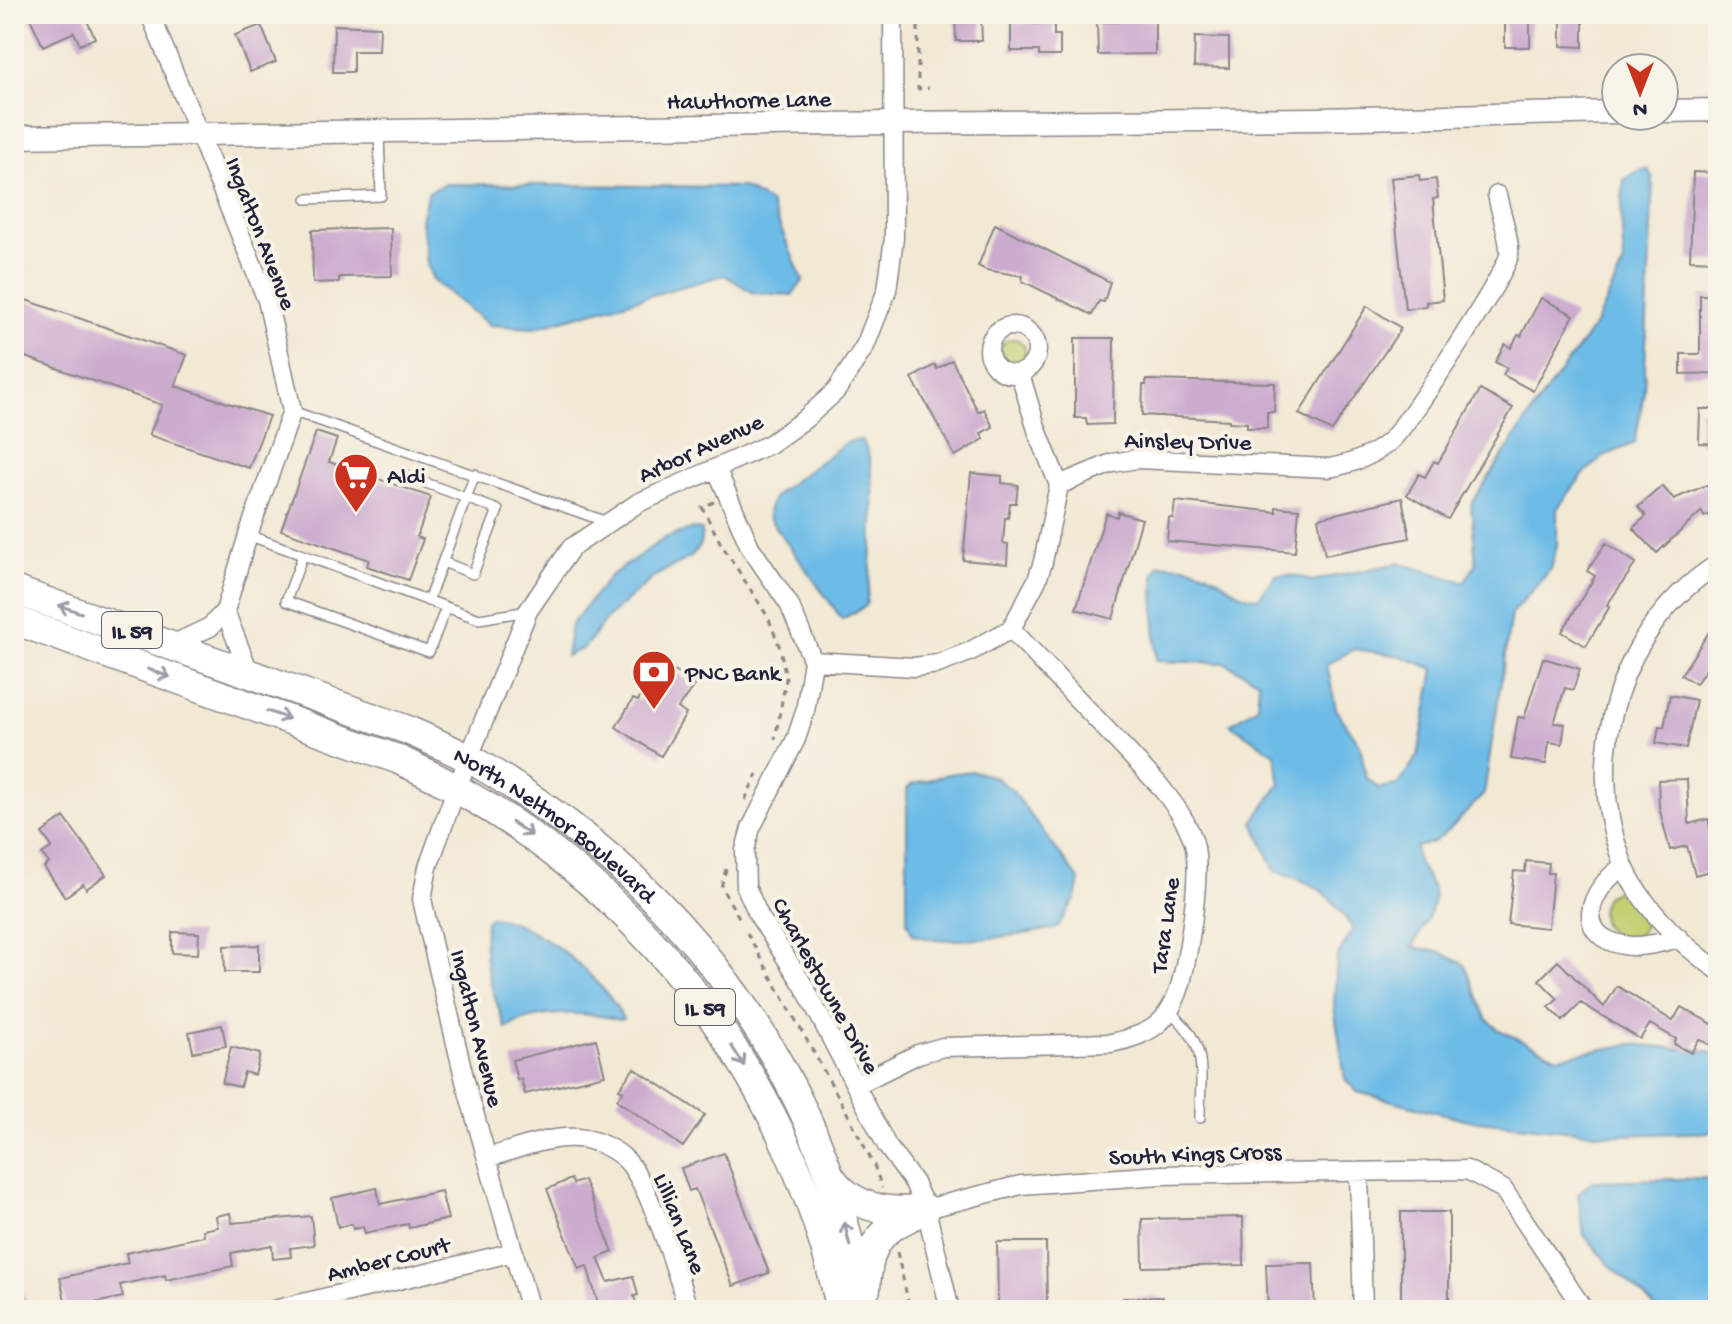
<svg xmlns="http://www.w3.org/2000/svg" width="1732" height="1324" font-family="'Gochi Hand',sans-serif">
<style>
.green{fill:#c2d072;stroke:#727956;stroke-width:2}
.water{fill:#6dbce7;stroke:#486f91;stroke-width:2;fill-rule:evenodd}
.building{fill:#ccabce}
.lines{fill:none;stroke-linecap:round;stroke-linejoin:round}
.service-casing{stroke:#8a8688;stroke-width:12}
.minor-casing{stroke:#8a8688;stroke-width:21}
.tertiary-casing{stroke:#8a8688;stroke-width:25}
.primary-casing{stroke:#8a8688;stroke-width:31}
.path{stroke:#8a8688;stroke-width:3;stroke-dasharray:6 6;stroke-linecap:butt}
.service{stroke:#fff;stroke-width:9}
.minor{stroke:#fff;stroke-width:18}
.tertiary{stroke:#fff;stroke-width:22}
.primary{stroke:#fff;stroke-width:28}
.oneway{stroke:#9c9ca7}
.labels{text-anchor:middle;stroke-width:8;stroke-linejoin:round;paint-order:stroke}
.shield{fill:#f7f3e8;stroke:#62616f;stroke-width:2}
.shield-label{font-size:22px;font-weight:bold;fill:#22223b}
.street-label{font-size:24px;fill:#22223b;stroke:#f7f3e8}
.poi-label{font-size:24px;fill:#22223b;stroke:#f7f3e8;text-anchor:start}
</style>
<rect width="100%" height="100%" fill="#f7f3e8"/>
<filter id="ink" filterUnits="userSpaceOnUse"><feTurbulence type="fractalNoise" baseFrequency=".0125" numOctaves="2"/><feDisplacementMap in="SourceGraphic" scale="16" xChannelSelector="R" yChannelSelector="G"/><feConvolveMatrix kernelMatrix="1 2 1 2 8 2 1 2 1" color-interpolation-filters="sRGB"/></filter>
<filter id="wash" filterUnits="userSpaceOnUse"><feTurbulence type="fractalNoise" baseFrequency=".006" numOctaves="4" result="noise"/><feDisplacementMap in="SourceGraphic" scale="32" xChannelSelector="R" yChannelSelector="G"/><feGaussianBlur stdDeviation="1.8" result="paint"/><feColorMatrix in="noise" values="0 0 0 0 0 0 0 0 0 0 0 0 0 0 0 0 0 1.4 0 .05"/><feComposite in="paint" operator="in"/></filter>
<g filter="url(#wash)">
<rect width="100%" height="100%" fill="#f2e9d4"/>
<!-- green -->
<path class="green" d="M1001 351a12 12 0 1 1 24 0a12 12 0 1 1-24 0Z
M1620 889 1626 892 1645 923 1640 934C1612 947 1590 921 1607 895Z"/>
<!-- water -->
<path class="water" d="M1647 169 1653 178 1644 391 1635 443 1602 457 1582 476 1557 509V545L1551 569 1511 614 1484 794 1451 828 1434 842 1416 847C1414 864 1426 872 1432 887 1440 905 1420 931 1413 947L1440 952 1465 965 1486 1018 1499 1030 1558 1057 1632 1044 1707 1051 1718 1056V1132L1615 1135 1468 1120 1357 1092 1345 1079 1334 1006 1337 957 1353 929C1328 891 1318 884 1275 871L1253 822 1280 784 1275 754 1230 724 1257 707 1259 681 1225 663 1156 661 1154 576 1159 565C1176 564 1192 566 1208 573 1225 581 1239 598 1258 598L1276 575 1299 576 1311 581 1399 563 1464 582 1476 564 1471 504 1542 397 1595 325 1624 263 1621 213 1624 179 1640 170ZM1354 649 1401 656 1434 669 1418 756 1397 785 1378 788 1366 777 1360 745 1336 709 1327 665Z
M446 184 742 187 770 203 803 281 792 295 754 293 724 275 534 328 489 325 433 280 426 263 421 219 428 192Z
M861 440C882 462 871 575 866 606L842 619 769 518C767 507 771 500 779 492L847 442Z
M692 529 702 530 700 546 691 557 655 576 608 617 584 648 566 656 571 625 610 576 665 538Z
M973 771 994 777 1011 789 1080 881 1076 898 1057 928C1018 936 950 946 913 935L907 921V789L911 785 948 774Z
M490 917C533 919 606 980 623 1019L620 1020C588 1012 533 1009 506 1029 493 993 480 959 486 921Z
M1718 1178V1310H1658L1608 1263 1584 1235 1578 1194 1592 1181Z"/>
<g id="blocks">
<!-- building -->
<path class="building" d="M28 14H84L95 38 80 45 74 32 43 46Z
M955 14H981L982 41H956Z
M1505 14H1530V47H1505Z
M1561 14H1583V47L1561 46Z
M1155 21V54L1098 55 1097 22Z
M1011 23 1054 24V35H1060V56H1039V51H1011Z
M261 25 276 62 250 72 235 35Z
M334 25 380 27 379 51H353V72H333Z
M1195 37 1229 38V68L1194 67Z
M1693 172 1718 173V261L1690 260Z
M1419 175 1420 181 1436 179 1438 198 1433 199 1443 300 1426 302V306L1405 309 1391 178Z
M995 224 1110 282 1104 302 1099 301 1092 315 1022 281 1023 276 986 270 978 266Z
M391 228 392 276 339 277V282L313 283 312 230Z
M1700 295H1718V373L1681 374V354H1700Z
M14 296 187 355 175 386 269 416 249 468 149 435 162 405 14 353Z
M1541 298 1574 315 1533 391 1503 375 1507 368 1495 362 1505 344 1511 348 1518 335 1521 336Z
M1367 306 1401 328 1332 431 1299 414Z
M1075 338H1114L1113 424 1087 425 1086 418H1075Z
M952 360 978 412 984 409 993 427 981 433 984 439 955 456 912 378 935 365 937 369Z
M1146 380 1275 383 1274 412H1267V428H1247V423L1229 422V420L1142 415 1143 385H1146Z
M1480 390 1513 408 1448 519 1407 495 1419 474 1425 477 1434 461 1438 463Z
M1700 409H1718V444L1699 443Z
M316 432 337 439 329 462 431 497 417 537 423 539 408 580 367 566 369 560 281 530Z
M971 473 1002 476V483L1018 485 1016 503H1010L1008 518H1005L1003 543 1008 544 1007 564 963 560Z
M1718 480V511L1704 517 1702 511 1657 553 1633 528 1646 516 1638 507 1662 486 1674 499Z
M1402 498 1410 538 1325 555 1318 518Z
M1175 501 1276 512V507L1299 509 1295 552 1167 541 1169 518H1173Z
M1118 512 1142 519 1113 619 1076 609 1106 513 1117 517Z
M1606 543 1636 563 1607 605 1610 606 1586 646 1562 632 1595 576 1587 571Z
M1709 632 1718 637V678L1705 670 1696 684 1681 675Z
M1543 658 1580 669 1573 690 1565 688 1554 723 1565 724 1562 744 1549 742 1546 764 1511 759 1518 717 1524 718Z
M670 669 695 684 678 708 686 714 661 756 616 727 633 699 638 701 645 687 654 693Z
M1670 695 1696 700 1686 748 1656 743 1659 726 1664 727Z
M1687 779 1689 824 1708 819 1718 857V869L1695 875 1687 846 1670 850 1659 807 1658 780Z
M64 817 106 875 86 889 83 884 65 897 44 867 49 863 42 854 52 847 42 833Z
M1526 861 1549 863 1548 873H1553L1548 928 1508 924 1514 871 1525 872Z
M172 932 199 933 198 954 172 953Z
M259 945V972H225L224 946Z
M1558 961 1604 1007 1617 986 1673 1021 1681 1007 1718 1027V1040L1714 1047 1699 1039 1691 1053 1674 1044 1676 1039 1650 1024 1640 1039 1581 1003 1563 1021 1549 1007 1558 999 1539 980Z
M222 1025 226 1046 193 1052 189 1032Z
M596 1039 605 1075 525 1094 521 1079 517 1080 512 1060Z
M231 1047 260 1054 255 1075 244 1072 240 1087 222 1083Z
M634 1068 705 1115 683 1147 617 1100 623 1091 619 1089Z
M724 1153 769 1273 733 1286 695 1189 689 1191 681 1168Z
M571 1179 573 1184 584 1180 613 1252 598 1258 608 1282 633 1276 638 1295 634 1296 638 1310H600L587 1266 579 1269 547 1189Z
M377 1188 380 1204 441 1191 448 1219 409 1228 408 1224 365 1233 363 1227 353 1229 352 1224 338 1227 332 1198Z
M1401 1212H1449V1310H1401Z
M230 1213 232 1223 311 1216 314 1245 290 1248 291 1257 273 1259 272 1245 231 1253 233 1266 166 1280 165 1275 120 1285 123 1297 67 1309 60 1278 128 1263 126 1253 204 1236 203 1230 218 1227 216 1216Z
M1243 1217 1244 1265 1143 1267 1142 1219Z
M997 1242H1046L1047 1310H998Z
M1313 1263 1315 1310H1268L1266 1264Z
M14 1283 34 1310H14Z
M1163 1297V1310H1123V1298Z"/>
</g>
</g>
<g filter="url(#ink)">
<use href="#blocks" fill-opacity="0" stroke="#8a8688" stroke-width="2"/>
<g class="lines">
<!-- service casing -->
<g class="service-casing">
<path id="service" d="M307 199 381 196 379 132
M292 411 607 522
M402 474 498 510 473 574 443 562
M248 535 479 619 528 611
M303 555 286 601 429 652 446 607
M428 601 475 474
M1168 1010C1210 1045 1200 1068 1200 1118"/>
</g>
<!-- minor casing -->
<g class="minor-casing">
<path id="minor" d="M150 14 267 300 292 411 248 535 225 611 210 627 172 645
M989 350a24 24 0 1 1 48 0a24 24 0 1 1-48 0Z
M1020 374 1037 430 1059 485
M717 470 750 547 789 604 813 661 805 712 796 739 751 828 745 850 746 887 759 916 804 986 887 1146 914 1183 926 1209 950 1310
M1059 485 1112 463 1137 459 1329 468C1351 464 1373 456 1390 441 1407 426 1505 276 1509 255 1511 242 1500 210 1497 195
M1718 564C1620 625 1581 754 1622 861 1637 902 1682 946 1718 970
M225 611 249 672
M813 661 914 667 938 664 969 652 1011 629 1037 580 1043 562 1059 485
M1624 866C1587 890 1571 940 1631 946 1647 947 1664 942 1679 938
M856 1085 918 1054 943 1047 1111 1043C1127 1040 1150 1033 1161 1021 1170 1012 1178 995 1181 983 1189 951 1202 872 1194 843 1187 820 1173 803 1159 785L1011 629
M487 1158C515 1150 547 1136 577 1138 593 1139 611 1147 623 1157 647 1176 679 1277 688 1310
M1359 1174 1363 1310
M926 1209 1021 1185 1161 1175 1467 1170 1503 1189 1584 1310
M274 1310 514 1252
M530 1310 465 1081 428 926 422 899 428 867 457 787 528 611 571 548 638 503 770 444 805 419 836 391 865 346 887 290 894 238 893 14"/>
</g>
<!-- tertiary casing -->
<g class="tertiary-casing">
<path id="tertiary" d="M1664 111 1718 110
M14 137 893 123 1317 119 1616 112"/>
</g>
<!-- primary casing -->
<g class="primary-casing">
<g id="primary">
<path id="s1" d="M14 590 405 729C426 738 446 747 466 757 493 771 518 789 543 806 673 896 776 1025 829 1174 845 1218 854 1264 863 1310"/>
<path d="M14 620 397 759C625 861 788 1065 841 1310"/>
<path d="M831 1177C851 1207 884 1213 917 1210"/>
<path d="M866 1289C868 1237 883 1230 926 1209"/>
</g>
</g>
<!-- path -->
<path class="path" d="M918 14V89L929 88
M714 502 702 507 720 542 768 617 780 648 786 679 775 739
M745 800 757 774
M726 869 721 887 740 919
M747 933 843 1105 874 1165 882 1188
M897 1252 910 1310"/>
<!-- service -->
<use href="#service" class="service"/>
<!-- minor -->
<use href="#minor" class="minor"/>
<!-- tertiary -->
<use href="#tertiary" class="tertiary"/>
<!-- primary -->
<use href="#primary" class="primary"/>
</g>
<!-- one-way arrows -->
<defs><path id="oneway-shaft" d="M-6 0H5M1.5-3L5.5 0L1.5 3" fill="none" stroke-width="1.6" stroke-linecap="round" stroke-linejoin="round" transform="scale(2)"/></defs>
<g class="oneway">
<use href="#oneway-shaft" transform="translate(70 609) rotate(-161)"/>
<use href="#oneway-shaft" transform="translate(159 673) rotate(20)"/>
<use href="#oneway-shaft" transform="translate(278 715) rotate(19)"/>
<use href="#oneway-shaft" transform="translate(522 829) rotate(34)"/>
<use href="#oneway-shaft" transform="translate(738 1056) rotate(58)"/>
<use href="#oneway-shaft" transform="translate(847 1234) rotate(-103)"/>
</g>
</g>
<!-- icons -->
<defs>
<g id="supermarket-pin" transform="scale(2.3)"><path d="M0 17L-7.5 6A9.5 9.5 0 1 1 7.5 6Z" fill="#c8321e" stroke="#f7f3e8"/><path d="M-6-5.5h2.5l.6 2H6L4.5 2H-2.5L-4.4-4H-6ZM-1.5 3.2a1.3 1.3 0 1 0 .1 0ZM3 3.2a1.3 1.3 0 1 0 .1 0Z" fill="#fff"/></g>
<g id="bank-pin" transform="scale(2.3)"><path d="M0 17L-7.5 6A9.5 9.5 0 1 1 7.5 6Z" fill="#c8321e" stroke="#f7f3e8"/><path d="M-6-4H6V4H-6ZM0-2.3a2.3 2.3 0 1 0 0 4.6a2.3 2.3 0 1 0 0-4.6Z" fill="#fff"/></g>
</defs>
<g fill-rule="evenodd">
<use href="#supermarket-pin" x="356" y="475"/>
<use href="#bank-pin" x="654" y="672"/>
</g>
<g class="labels">
<!-- shield labels -->
<g class="shield">
<rect x="102" y="612" width="60" height="36" rx="6"/>
<rect x="675" y="989" width="60" height="36" rx="6"/>
</g>
<g class="shield-label">
<text x="132" y="638">IL 59</text>
<text x="705" y="1015">IL 59</text>
</g>
<!-- street labels -->
<g class="street-label">
<text transform="translate(749 99) rotate(-1)" y="8">Hawthorne Lane</text>
<text transform="translate(262 233) rotate(69)" y="8">Ingalton Avenue</text>
<text transform="translate(1188 440) rotate(1)" y="8">Ainsley Drive</text>
<text transform="translate(700 447) rotate(-25)" y="8">Arbor Avenue</text>
<text dy="8" stroke="none"><textPath href="#s1" startOffset="594">North Neltnor Boulevard</textPath></text>
<text transform="translate(1164 925) rotate(-82)" y="8">Tara Lane</text>
<text transform="translate(827 985) rotate(61)" y="8">Charlestowne Drive</text>
<text transform="translate(478 1028) rotate(76)" y="8">Ingalton Avenue</text>
<text transform="translate(1195 1153) rotate(-2)" y="8">South Kings Cross</text>
<text transform="translate(681 1223) rotate(68)" y="8">Lillian Lane</text>
<text transform="translate(388 1258) rotate(-14)" y="8">Amber Court</text>
</g>
<!-- poi labels -->
<g class="poi-label">
<text x="387" y="483">Aldi</text>
<text x="685" y="680">PNC Bank</text>
</g>
</g>
<!-- margin -->
<rect width="1732" height="1324" fill="none" stroke="#f7f3e8" stroke-width="48"/>
<!-- north arrow -->
<g transform="translate(1640 92) rotate(180)"><circle r="38" fill="#f7f3e8" stroke="#a29fa3" stroke-width="2"/>
<path d="M0-6L14 30L0 20L-14 30Z" fill="#c8321e"/>
<text y="-12" font-size="22" font-weight="bold" text-anchor="middle" fill="#22223b">N</text>
</g>
</svg>
